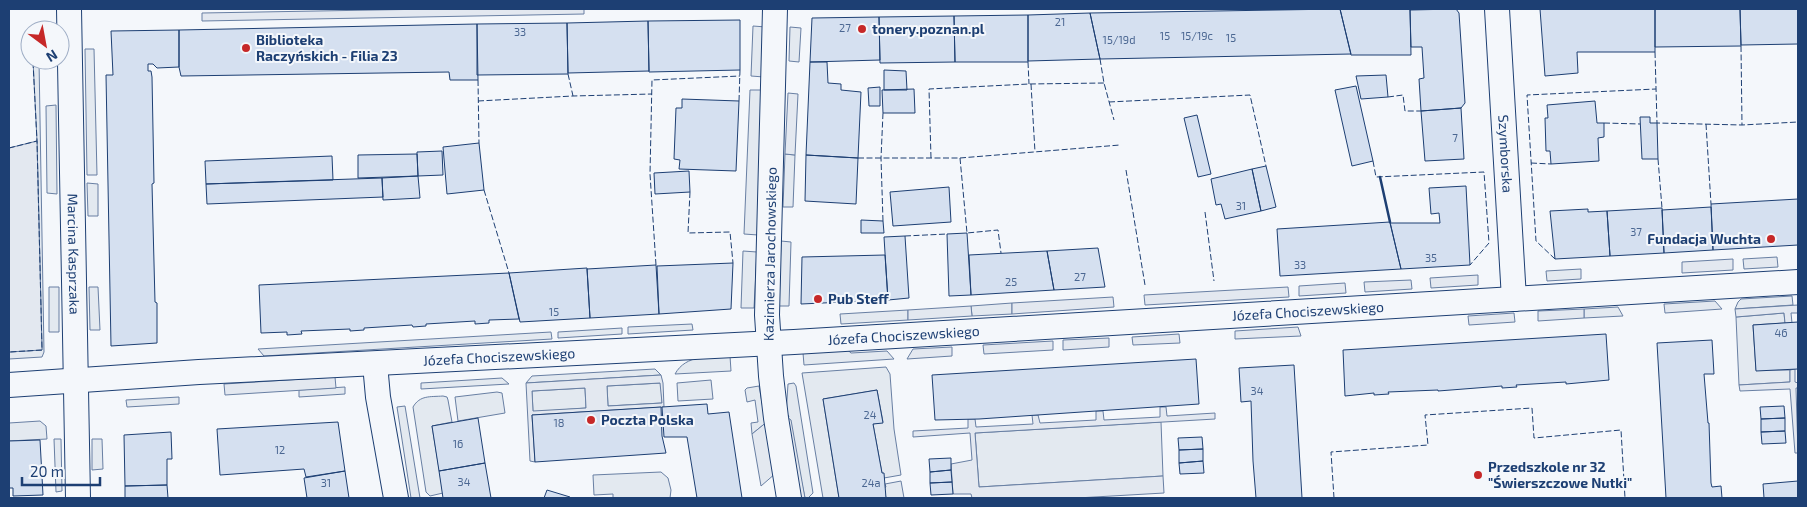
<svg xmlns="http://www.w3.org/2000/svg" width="1807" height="507" font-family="'Exo 2',sans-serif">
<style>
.green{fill:#e3e9f0;stroke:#687fa3}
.parking{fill:#e3e8f0;stroke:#687fa3;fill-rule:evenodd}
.building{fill:#d5e0f0;stroke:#1d3f73}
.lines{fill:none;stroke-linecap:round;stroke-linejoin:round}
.minor-casing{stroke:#1d3f73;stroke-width:26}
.minor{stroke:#f4f7fb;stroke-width:24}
.fence{stroke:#1d3f73;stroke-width:1;stroke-dasharray:6 2.5;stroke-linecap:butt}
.wall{stroke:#1d3f73;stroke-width:2.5}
.poi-dot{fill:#c62828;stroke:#f4f7fb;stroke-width:2}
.labels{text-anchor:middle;stroke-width:4;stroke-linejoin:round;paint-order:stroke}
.number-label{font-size:11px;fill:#4b6792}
.poi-label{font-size:14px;font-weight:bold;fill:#1d3f73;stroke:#f4f7fb;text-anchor:start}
.street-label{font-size:14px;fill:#1d3f73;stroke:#f4f7fb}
</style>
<rect width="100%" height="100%" fill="#f4f7fb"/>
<!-- green -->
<path class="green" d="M753 26 766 27 764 77 751 76Z
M790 27 801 28 799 62 789 61Z
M85 49H94L97 175H87Z
M33 60H39L44 352 42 357 9 359V352L42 350 37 141Z
M750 90H764L758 235 744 234Z
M56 105 57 194 47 193 46 106Z
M785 154 795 155 793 207H783Z
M87 183 98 184V216H88Z
M781 241 791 242 789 306H779Z
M743 251 757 252 754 308H741Z
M1581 269V279L1547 281 1546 271Z
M49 287H59V332H49Z
M89 287H98L100 330H90Z
M1792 296 1793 305 1735 309 1738 302 1741 299Z
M1012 303V314L972 316 971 306Z
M1618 307 1623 316 1584 318V309Z
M908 310V320L841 324 840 314Z
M1784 313 1785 323 1753 325 1756 370H1790V382L1739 385 1736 317Z
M692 324 693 330 628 334V327Z
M622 328V334L558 338V332Z
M551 332 552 339 264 356 258 349Z
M842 345 851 353 887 351 894 359 804 365 803 353Z
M730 356 731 371 675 374C686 354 710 357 730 356Z
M886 367 890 374 894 429 901 475 884 478 882 473 873 424 883 422 877 390 823 399 839 498H823L802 373Z
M655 369 661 375 526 383 532 376Z
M502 378 509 384 421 389V383Z
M711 380 713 399 678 401 677 383Z
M661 383 662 403 608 406 607 386Z
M794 383 796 386 813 493 808 498H805L788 418 789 416 786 414 788 384Z
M759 386 763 408 768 421 752 434 751 423 758 422 755 400 747 402 745 390 747 388Z
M345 387V394L299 397V390Z
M585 388 586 408 533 412 532 391Z
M497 392 502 393 505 413 458 421 455 397Z
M443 396 447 397 448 400 452 422 432 426 443 493 430 496 426 492 413 407C420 395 430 397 443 396Z
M179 397V404L127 407 126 400Z
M405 406 420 498H411L397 407Z
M40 421 46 426 47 439 9 441V423Z
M1161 422 1163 476 979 487 975 433Z
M54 439H61L62 491 56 492Z
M92 439H102L103 469 92 470Z
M661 472 668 478 671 490 670 498H613V494L594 495 593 475Z
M901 481 904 498H886L884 488 886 487 885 484Z"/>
<!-- parking -->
<path class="parking" d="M433 9H584V14L202 21V13Z
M788 93 798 94 795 155 785 154Z
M37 141 42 350 9 352V148Z
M1777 257 1778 267 1744 269 1743 259Z
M1733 259V270L1682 273V262Z
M1478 275V285L1431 288 1430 278Z
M1411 280 1412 289 1365 292 1364 282Z
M1345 283 1346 293 1299 296V286Z
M1288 287 1289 297 1145 305 1144 295Z
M1113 297 1114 307 1012 314V303Z
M1715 301 1722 309 1665 313 1664 304Z
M1798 305V313H1791L1792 323H1785L1784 313 1736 317 1735 309Z
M971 306 972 316 908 320V310Z
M1584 309V318L1538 321V311Z
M1514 313 1515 322 1469 325 1468 316Z
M1298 327 1301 336 1235 339V331Z
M1179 334 1180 343 1133 345 1132 337Z
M1109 338V347L1063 350V340Z
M1053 341V350L984 354 983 345Z
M952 347V356L907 359 913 349Z
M1795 369V382L1798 383V388H1796L1798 453H1795L1790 389 1740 391 1739 385 1790 382V370Z
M661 375 663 383 664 407 532 415 535 462 530 461 526 383ZM660 383 662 403 608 406 607 386ZM585 388 586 408 533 411 532 391Z
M335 377 336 388 225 395 224 384Z
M1160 407H1166L1167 416 1215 413V419L975 433 979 487 1163 476 1164 493 1077 498H972L971 494H953L951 464 972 460 970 433 913 437V431L968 428V419H975L976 427 1033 424 1032 415H1038L1040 423 1096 420V411H1103L1104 420 1160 417Z
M784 415 791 420 805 498H796Z
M768 421 776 473 761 486 752 434Z"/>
<!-- building -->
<path class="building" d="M1340 9 1351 54 1100 59 1090 13Z
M1340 9H1410L1411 55H1351Z
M1456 9 1459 13 1465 103 1461 108 1421 111 1419 79 1424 78 1422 47H1411L1410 10Z
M1540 9H1655V52H1577L1578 73 1545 76Z
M1655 9H1740L1741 46 1655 47Z
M1740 9H1798V44L1741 45Z
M1090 13 1100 59 1028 61V15Z
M1028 15V62H955L954 16Z
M954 16 955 62 880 63 879 17Z
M879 17 880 60 810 62 812 18Z
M740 20V70L649 72 648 21Z
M648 21 649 71 568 73 567 23Z
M567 23 568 74 477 75V24Z
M477 24 478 80H450L449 72 181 76 179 67V30Z
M179 30V67L157 68 153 64H148V71H151L152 77 154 183 152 184 155 302 157 303V343L111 346 106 75H113L111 31Z
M810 62H827L828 83 841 84V90L861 92 858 158 806 155Z
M884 70 906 71 907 90H884Z
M1386 75 1388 97 1361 99 1356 76Z
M1356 86 1373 161 1352 166 1335 90Z
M880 87V106H869L868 88Z
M914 89 915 113H883L882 90Z
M682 99 739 101 736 171 679 169 680 160 674 159 676 108H682Z
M1595 101 1597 123H1604V137L1598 138 1599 161 1551 164 1550 151H1546L1545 118H1548L1547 105Z
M1461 108 1464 159 1425 161 1421 111Z
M1197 115 1211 174 1198 177 1184 118Z
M1640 117H1650V123H1657L1658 159H1642Z
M479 143 484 190 447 194 443 147Z
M442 151 443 175 418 176 417 152Z
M417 154 418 176 358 178V155Z
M806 155 858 158 856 204 805 201Z
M332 156 333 180 206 184 205 161Z
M1266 166 1276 207 1261 211 1252 169Z
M1252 169 1261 211 1225 219 1221 204 1216 205 1211 179Z
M689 171 690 192 655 194 654 173Z
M418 176 420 198 383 200 382 178Z
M382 178 383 197 207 204 206 184Z
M1466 186 1470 265 1401 269 1390 223H1440L1439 213 1431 214 1429 188Z
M949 187 951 222 893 226 890 192Z
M1798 199V245L1713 250 1711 204Z
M1711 207 1713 250 1664 253 1662 210Z
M1662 208 1664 253 1610 256 1607 211Z
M1588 209V212L1607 211 1610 256 1555 259 1550 211Z
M861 220 883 221 884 233H861Z
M1390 222 1401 269 1280 276 1277 229Z
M967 233 971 295 949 296 947 234Z
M905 236 909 298 888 300 884 237Z
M1098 248 1105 287 1054 290 1047 251Z
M1047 251 1054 290 971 295 969 255Z
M885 255 888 300 801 304 802 257Z
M733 263 731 309 659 314 657 266Z
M656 265 659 314 590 318 587 269Z
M587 268 590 318 520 322 509 273Z
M509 273 519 319 489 320V323L475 324V321L426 324V326L413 327 412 325 364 328V330L350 331V329L301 331 302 334 287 335V332L261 333 259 285Z
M1798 322V369L1756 371 1753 325Z
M1606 334 1609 380 1566 384V382L1516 385 1517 387 1502 388V386L1438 391V390L1388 392 1389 394 1374 395V393L1345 396 1343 350Z
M1712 340 1714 374H1704L1708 423H1709L1711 483 1712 487 1721 486 1722 498H1666L1657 343Z
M1196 359 1199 404 979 419 935 420 932 375Z
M1294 365 1302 498H1256L1253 461 1251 401 1241 402 1239 368Z
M877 390 883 423 873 424 882 473H884L886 498H839L823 399Z
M707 404 708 414 729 412 742 498H697L687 437H664L662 407Z
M1784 406 1785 418 1761 419 1760 407Z
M661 407 662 436 666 453 535 462 532 415Z
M478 418 485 463 439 471 432 426Z
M1785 418V431L1761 432V419Z
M338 422 345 471 306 477 304 469 220 475 217 429Z
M1785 431 1786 443 1762 444 1761 432Z
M171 432 172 459H167V485L125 486 124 435Z
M1202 437 1203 449 1179 450 1178 438Z
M40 440 43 495 13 496V488H9V441Z
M1203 449V461L1179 463V450Z
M951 458V470L930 472 929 459Z
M1203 461 1204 473 1180 474 1179 463Z
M485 463 491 498H443L439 471Z
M951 470 952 482 930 483V472Z
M345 471 349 498H307L304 478Z
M1798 481V498H1764L1763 484Z
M952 482 953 494 931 495 930 483Z
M167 485 168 498H125V486Z
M547 490 570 497V498H544Z"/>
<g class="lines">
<!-- minor casing -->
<g class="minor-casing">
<g id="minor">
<path id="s1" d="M69 9 78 498"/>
<path d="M775 9 767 315 771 376 776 418 789 498"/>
<path id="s2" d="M1497 9 1514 299"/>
<path d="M375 364 378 397 396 498"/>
<path id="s3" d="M9 385 199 372 794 342 1798 282"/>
</g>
</g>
<!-- minor -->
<use href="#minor" class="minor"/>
<!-- fence -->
<path class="fence" d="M1741 46 1742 125
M1655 52 1657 123 1742 125 1798 122
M1100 59 1104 83 1114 120
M33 62 37 141
M1028 62 1029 84
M568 74 573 96
M478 80 479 143
M1031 84 1035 152
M1388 97 1403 95 1405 111H1421
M478 101 573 96 652 94
M739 101 740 70
M1109 102 1250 95 1266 166
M1604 123 1640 124
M1706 124 1711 204
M9 148 37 141 42 350 9 352
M858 158H960L1120 145
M931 158 929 89 1029 84 1104 83
M960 158 967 233 998 230 1001 253
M1658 159 1662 208
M1373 161 1376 177 1484 172 1489 243 1470 265
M1531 163 1551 164
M1126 170 1145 285
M484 190 509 273
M690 192 688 233 730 232 733 263
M1205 212 1214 281
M883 221 881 158 883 113
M905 236 947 234
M1555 259 1536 241 1527 95 1656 89
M656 265 650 174 652 80 740 76
M1334 498 1331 452 1428 445 1425 415 1532 408 1534 438 1621 430 1625 498"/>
<!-- wall -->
<path class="wall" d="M1380 177 1390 222"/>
</g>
<!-- markers -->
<g class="poi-dot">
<circle cx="862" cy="29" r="5"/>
<circle cx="246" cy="48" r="5"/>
<circle cx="1771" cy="239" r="5"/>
<circle cx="818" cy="299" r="5"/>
<circle cx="591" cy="420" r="5"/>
<circle cx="1478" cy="475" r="5"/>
</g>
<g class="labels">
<!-- number labels -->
<g class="number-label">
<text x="1060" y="26">21</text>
<text x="845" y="32">27</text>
<text x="520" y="36">33</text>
<text x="1165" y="40">15</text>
<text x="1197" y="40">15/19c</text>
<text x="1231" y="42">15</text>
<text x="1119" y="44">15/19d</text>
<text x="1455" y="142">7</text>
<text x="1241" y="210">31</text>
<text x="1636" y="236">37</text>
<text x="1431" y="262">35</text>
<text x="1300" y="269">33</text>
<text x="1080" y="281">27</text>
<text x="1011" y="286">25</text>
<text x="554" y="316">15</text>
<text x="1781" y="337">46</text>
<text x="1257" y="395">34</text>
<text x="870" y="419">24</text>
<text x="559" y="427">18</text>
<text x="458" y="448">16</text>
<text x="280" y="454">12</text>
<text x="464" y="486">34</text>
<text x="326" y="487">31</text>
<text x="871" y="487">24a</text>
</g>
<!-- poi labels -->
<g class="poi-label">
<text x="872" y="34">tonery.poznan.pl</text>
<text x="256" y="45">Biblioteka<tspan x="256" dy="16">Raczyńskich - Filia 23</tspan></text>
<text x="1761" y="244" text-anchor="end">Fundacja Wuchta</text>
<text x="828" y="304">Pub Steff</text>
<text x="601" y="425">Poczta Polska</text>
<text x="1488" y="472">Przedszkole nr 32<tspan x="1488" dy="16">"Świerszczowe Nutki"</tspan></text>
</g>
<!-- street labels -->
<g class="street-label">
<text dy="5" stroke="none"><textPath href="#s2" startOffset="145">Szymborska</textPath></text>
<text dy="5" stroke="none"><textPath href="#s1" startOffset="245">Marcina Kasprzaka</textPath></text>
<text transform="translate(770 254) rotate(-89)" y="5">Kazimierza Jarochowskiego</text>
<text dy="5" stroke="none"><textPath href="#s3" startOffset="1301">Józefa Chociszewskiego</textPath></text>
<text dy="5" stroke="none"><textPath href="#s3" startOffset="896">Józefa Chociszewskiego</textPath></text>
<text dy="5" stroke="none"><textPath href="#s3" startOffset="491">Józefa Chociszewskiego</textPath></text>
</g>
</g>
<!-- border -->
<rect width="1807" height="507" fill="none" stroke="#1d3f73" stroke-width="20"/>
<!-- north arrow -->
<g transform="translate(45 45) rotate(148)"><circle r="24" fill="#f4f7fb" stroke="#9eadc5"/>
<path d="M0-4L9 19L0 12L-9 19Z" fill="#c62828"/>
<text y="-8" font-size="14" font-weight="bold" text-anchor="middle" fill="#1d3f73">N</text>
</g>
<!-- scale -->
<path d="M22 477v8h78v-8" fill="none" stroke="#1d3f73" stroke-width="2.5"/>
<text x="30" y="477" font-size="15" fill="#1d3f73" stroke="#f4f7fb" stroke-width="4" paint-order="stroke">20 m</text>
</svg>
